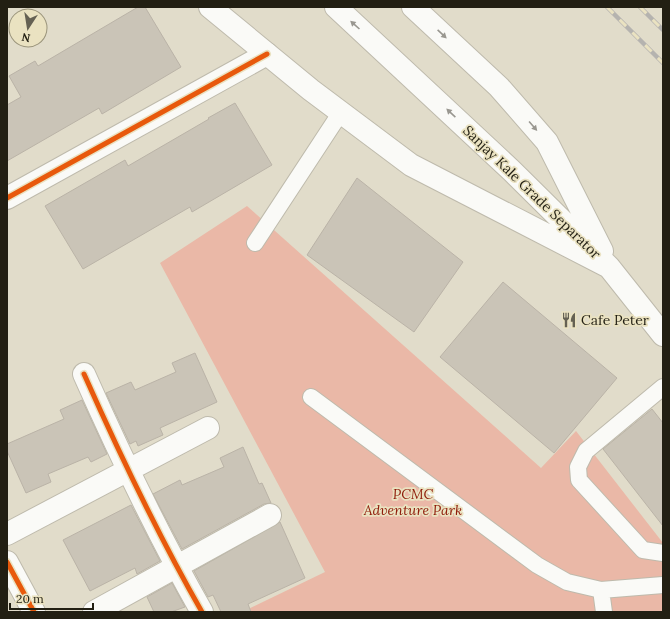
<svg xmlns="http://www.w3.org/2000/svg" width="670" height="619" font-family="Lora,serif">
<style>
.green{fill:#eab8a7}
.building{fill:#cac4b7;stroke:#bab3a7}
.lines{fill:none;stroke-linecap:round;stroke-linejoin:round}
.service-casing{stroke:#bebaac;stroke-width:18}
.minor-casing{stroke:#bebaac;stroke-width:24}
.secondary-casing{stroke:#bebaac;stroke-width:24}
.service{stroke:#fafaf7;stroke-width:16}
.minor{stroke:#fafaf7;stroke-width:22}
.secondary{stroke:#fafaf7;stroke-width:22}
.rail-casing{stroke:#b5b3af;stroke-width:4.5}
.rail{stroke:#eae2c1;stroke-width:3;stroke-dasharray:9;stroke-linecap:butt}
.cycleway-casing{stroke:#eae2c1;stroke-width:8}
.cycleway{stroke:#e8590c;stroke-width:5}
.oneway{fill:#999790}
.labels{text-anchor:middle;stroke-width:3.5;stroke-linejoin:round;paint-order:stroke}
.street-label{font-size:14px;fill:#221f13;stroke:#eae2c1}
.poi-label{font-size:14px;fill:#221f13;stroke:#eae2c1;text-anchor:start}
.park-label{font-size:14px;font-style:italic;fill:#8e1a08;stroke:#eae2c1}
</style>
<rect width="100%" height="100%" fill="#e1dcca"/>
<!-- green -->
<path class="green" d="M247 206 541 468 576 431 663 543V612H242L325 572 160 263Z"/>
<!-- building -->
<path class="building" d="M138 7H145L181 67 102 114 99 108 7 161V105L21 97 9 76 35 61 38 66Z
M235 103 272 165 192 212 190 207 83 269 45 206 125 160 128 166 209 119 208 118Z
M357 178 463 262 414 332 307 255Z
M503 282 617 378 554 453 440 357Z
M195 353 217 402 160 428 163 435 138 446 136 441 130 444 106 393 131 382 135 390 176 372 172 363Z
M82 400 107 454 91 462 88 457 48 474 51 482 26 493 7 451V444L64 419 60 410Z
M652 409 663 423V526L603 449Z
M243 447 259 484 262 483 271 503 264 504 182 549 153 494 180 480 182 485 224 467 220 458Z
M131 505 160 561 137 574 135 568 90 591 63 540Z
M280 522 305 578 248 604 251 612H221L213 595 208 597 194 571Z
M172 583 185 607 171 612H154L147 597Z"/>
<g class="lines">
<!-- service casing -->
<g class="service-casing">
<path id="service" d="M255 243 341 112
M663 387 586 451 578 467 579 480 643 550 663 553
M311 397 537 565 567 582 601 590 663 585
M601 590 604 612"/>
</g>
<!-- minor casing -->
<g class="minor-casing">
<path id="minor" d="M7 198 267 54
M84 374C120 455 158 535 202 612
M7 534 208 428
M7 562 34 612
M94 612 270 515"/>
</g>
<!-- secondary casing -->
<g class="secondary-casing">
<path id="secondary" d="M210 7 311 90 411 165 609 267
M336 7 512 171 609 267 663 335
M413 7 499 87 547 142 602 251"/>
</g>
<!-- service -->
<use href="#service" class="service"/>
<!-- minor -->
<use href="#minor" class="minor"/>
<!-- secondary -->
<use href="#secondary" class="secondary"/>
<!-- rail casing -->
<g class="rail-casing">
<path id="rail" d="M607 7 663 63
M640 7 663 30"/>
</g>
<!-- rail -->
<use href="#rail" class="rail"/>
<!-- cycleway casing -->
<g class="cycleway-casing">
<path id="cycleway" d="M7 198 267 54
M84 374C120 455 158 535 202 612
M7 562 34 612"/>
</g>
<!-- cycleway -->
<use href="#cycleway" class="cycleway"/>
</g>
<!-- one-way arrows -->
<defs><path id="oneway-solid" d="M-6-.8H1V-3.2L6.5 0L1 3.2V.8H-6Z"/></defs>
<g class="oneway">
<use href="#oneway-solid" transform="translate(355 25) rotate(-138)"/>
<use href="#oneway-solid" transform="translate(442 34) rotate(43)"/>
<use href="#oneway-solid" transform="translate(451 113) rotate(-137)"/>
<use href="#oneway-solid" transform="translate(533 126) rotate(49)"/>
</g>
<!-- icons -->
<defs>
<g id="restaurant-bare" transform="scale(1.2)"><path d="M-5-6h1v4h1v-4h1v4h1v-4h1v5L-1.5 .5V6h-2V.5L-5-1ZM5-6V6H3V1.5H1.5Q1.5-4 5-6Z" fill="#656153" stroke="#eae2c1" stroke-width="2.5" paint-order="stroke"/></g>
</defs>
<g fill-rule="evenodd">
<use href="#restaurant-bare" x="569" y="320"/>
</g>
<g class="labels">
<!-- street labels -->
<g class="street-label">
<text transform="translate(532 192) rotate(44)" y="5">Sanjay Kale Grade Separator</text>
</g>
<!-- poi labels -->
<g class="poi-label">
<text x="581" y="325">Cafe Peter</text>
</g>
<!-- park labels -->
<g class="park-label">
<text x="413" y="499">PCMC<tspan x="413" dy="16">Adventure Park</tspan></text>
</g>
</g>
<!-- border -->
<rect width="670" height="619" fill="none" stroke="#221f13" stroke-width="16"/>
<!-- north arrow -->
<g transform="translate(28 28) rotate(192)"><circle r="19" fill="#eae2c1" stroke="#9a947b"/>
<path d="M0-3L7 15L0 10L-7 15Z" fill="#656153"/>
<text y="-6" font-size="11" font-weight="bold" text-anchor="middle" fill="#221f13">N</text>
</g>
<!-- scale -->
<path d="M10 603v6h83v-6" fill="none" stroke="#221f13" stroke-width="2"/>
<text x="16" y="603" font-size="12" fill="#221f13" stroke="#eae2c1" stroke-width="3" paint-order="stroke">20 m</text>
</svg>
